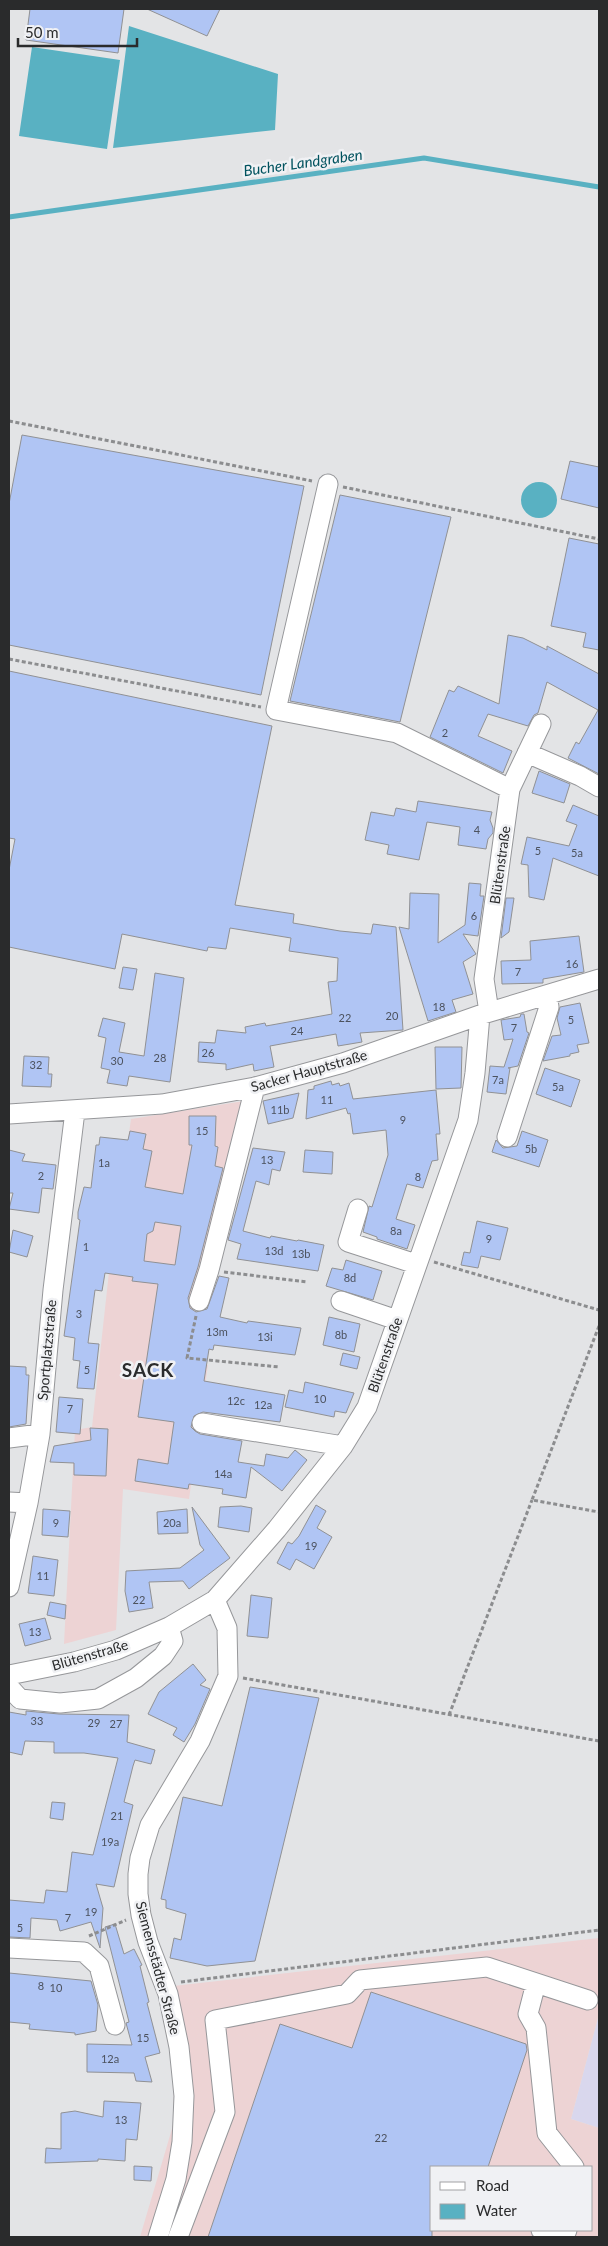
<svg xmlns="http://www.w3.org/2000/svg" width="608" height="2246" font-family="Lato,sans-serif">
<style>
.commercial{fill:#d9d7ed}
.industrial{fill:#edd3d4;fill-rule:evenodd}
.water{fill:#59b1c2}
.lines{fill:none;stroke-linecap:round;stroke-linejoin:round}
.stream{stroke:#59b1c2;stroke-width:5}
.building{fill:#b0c5f4;stroke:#909194;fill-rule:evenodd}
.minor-casing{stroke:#96979a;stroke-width:21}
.path{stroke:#8c8d8f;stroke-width:3;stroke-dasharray:4 2.5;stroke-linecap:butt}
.minor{stroke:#fff;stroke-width:19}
.labels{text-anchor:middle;stroke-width:5;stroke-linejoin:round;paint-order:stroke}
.number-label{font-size:11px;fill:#4c525e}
.street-label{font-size:14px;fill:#2a2b2c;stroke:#f0f1f4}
.water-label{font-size:15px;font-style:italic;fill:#00525e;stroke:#f0f1f4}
.district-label{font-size:19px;font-weight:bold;letter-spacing:1px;fill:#2a2b2c;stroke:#f0f1f4}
</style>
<rect width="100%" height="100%" fill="#e3e4e6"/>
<!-- commercial -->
<path class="commercial" d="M599 2014V2128L571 2119Z"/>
<!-- industrial -->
<path class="industrial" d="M244 1101 183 1361 208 1365 189 1499 123 1489 116 1630 64 1644 75 1430 92 1427 109 1272 131 1119Z
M599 1938V2014L571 2119 599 2128V2237H140L174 2122 173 1986ZM432 2167H592V2230H432Z"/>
<!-- water -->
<path class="water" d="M129 26 278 74 275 130 113 148Z
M32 47 120 60 107 149 19 136Z
M521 500a18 18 0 1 1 36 0a18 18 0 1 1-36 0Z"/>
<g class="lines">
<!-- stream -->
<path class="stream" d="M9 217 424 158 599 187"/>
</g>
<!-- building -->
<path class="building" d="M30 9H124L118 53 26 40Z
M147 9H220L207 36Z
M22 435 304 486 261 695 9 645V504Z
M570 461 599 467V508L561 499Z
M340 495 451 517 400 722 290 701Z
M569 538 599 544V650L583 647 586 633 551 626Z
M508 635 523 638 547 650V646L599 674V774L568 758 576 742 579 744 598 710 547 682 538 713 534 715 528 726 488 714 478 736 512 751 503 773 430 737 449 690 454 692 458 686 499 704Z
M9 671 272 726 235 905 294 914 293 923 340 931 371 934 373 924 396 927 403 1030 360 1033 362 1042 338 1046 336 1034 270 1046 274 1067 254 1071 253 1064 226 1070V1064L198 1062 199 1042 215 1043 217 1030 246 1033 245 1027 265 1023 266 1026 332 1014 328 982 337 981 338 958 289 951 291 938 230 928 226 949 208 947 207 951 122 934 115 969 9 947V870L15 839 9 838Z
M539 771 570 784 564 803 532 793Z
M418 801 492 812 490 820 493 828V833L488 839 486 849 458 845 460 827 427 822 419 860 387 854 389 845 365 840 371 812 394 816 396 808 416 812Z
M573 805 599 816V876L553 858 544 900 529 897 528 865 521 864 527 837 569 846 577 825 566 821Z
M469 883 481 884 480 896H484L478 936 463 934 476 954 463 962 473 994 452 1000 456 1012 428 1021 399 927 409 929 410 893 439 894 438 943 465 925Z
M506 898H514L509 932 501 938Z
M579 936 584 972 543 979V983L502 984 501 961 531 960 530 941Z
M123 967 137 969 133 990 119 988Z
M155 973 184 978 170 1082 129 1076 127 1086 107 1083 110 1070 101 1068 106 1038 98 1036 103 1018 125 1023 119 1052 144 1056Z
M580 1003 589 1043 577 1045 579 1052 570 1054V1056L543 1061 552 1036 561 1035 557 1018 560 1007Z
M521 1014H524L527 1032 529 1033 518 1066 508 1068H510L506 1094 487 1092 490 1066 504 1067 513 1039 504 1040 501 1020 520 1017Z
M435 1047H462L461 1088 436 1089Z
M24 1056 49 1057 48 1074H52L51 1087 22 1086Z
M545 1068 580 1080 571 1107 536 1094Z
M331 1081 332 1085 339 1083 340 1086 349 1083 353 1099 436 1090 440 1134H436L438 1160 432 1161 423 1188 407 1184 396 1219 415 1225 407 1249 377 1239V1237L363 1232 369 1206 372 1207 388 1155 386 1130 353 1134 350 1113 348 1114 346 1108 306 1119 308 1090 314 1089V1086Z
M299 1093 293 1118 268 1124 263 1101Z
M189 1116H216L215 1146 218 1147 215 1166 223 1168 198 1267 188 1298 190 1308 196 1312 207 1309 219 1276 229 1278 220 1317 247 1323 248 1321 301 1328 295 1355 214 1345 213 1350 209 1349 204 1381 285 1395 280 1422 203 1412 194 1416 191 1427 195 1431 200 1434 242 1441 238 1462 264 1466 266 1454 288 1458 295 1450 307 1460 282 1491 251 1467 246 1498 222 1494 223 1489 189 1484 188 1489 135 1481 138 1459 168 1464 174 1422 138 1417 158 1284 132 1281 133 1277 105 1273 102 1291 95 1290 88 1343 99 1344 94 1389 77 1388 80 1361 73 1360 75 1338 64 1336 80 1220 78 1219V1212L84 1187 91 1188 96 1145H99L100 1137 128 1140 130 1131 146 1134 143 1149 152 1151 145 1187 183 1194 192 1145H189ZM155 1222 181 1226 175 1265 144 1261 147 1234 153 1231Z
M522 1131 548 1140 539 1167 492 1152 496 1140 503 1148 517 1146Z
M253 1148 285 1152 280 1171 272 1169 269 1185 256 1181 243 1231 270 1238 271 1236 297 1241 298 1240 324 1245 318 1271 237 1259 241 1244 228 1240Z
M9 1150 25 1154 22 1161 56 1165 53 1189 42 1188 39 1213 9 1209 13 1193H9Z
M305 1150 333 1152 332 1174 303 1172Z
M477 1221 508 1228 500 1260 481 1256 478 1268 461 1265 464 1252 470 1253Z
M13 1230 33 1236 27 1257 9 1252Z
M346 1260 382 1271 373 1300 326 1286 332 1268 343 1270Z
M329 1317 360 1324 354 1352 323 1345Z
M343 1353 360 1357 357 1369 340 1365Z
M9 1366 26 1367V1375H29L26 1424 9 1427Z
M305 1382 354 1393 346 1413 335 1411 334 1417 285 1407 289 1390 303 1393Z
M59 1397 83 1399 80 1434 56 1432Z
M90 1428 108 1429 106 1476 74 1475V1463L50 1462 54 1446 91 1440Z
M316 1505 326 1511 317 1528 332 1537 314 1569 296 1559 290 1570 277 1563 288 1542 292 1544 299 1536Z
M241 1506 252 1508 249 1532 218 1527 220 1507Z
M192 1507 230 1558 189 1589 183 1581 149 1582 153 1608 129 1612 125 1591 126 1571 180 1568 204 1550 200 1545Z
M43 1509 70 1511 68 1537 42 1535Z
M187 1509 188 1533 158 1534 157 1512Z
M33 1556 58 1560 54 1596 28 1593Z
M251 1595 272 1598 268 1638 247 1636Z
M50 1602 66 1605 65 1619 47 1615Z
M45 1618 51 1639 25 1646 19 1624Z
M193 1664 206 1680 200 1685 210 1689 195 1724 184 1742 173 1735 177 1728 148 1714 159 1692Z
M250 1687 319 1698 255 1961 207 1966 170 1958 174 1938 181 1940 186 1914 166 1908V1900L161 1899 183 1797 222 1806Z
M26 1711 59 1714 129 1715 127 1742 155 1750 151 1764 135 1760 133 1766 124 1802 133 1805 114 1887 96 1884 103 1908 100 1948 91 1922 60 1931 57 1920 31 1918 30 1938 9 1937V1900L44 1903 46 1890 67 1892 72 1852 93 1855 118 1758 84 1753H54V1742L25 1741 22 1755 9 1752V1712L26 1715Z
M52 1802 65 1803 63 1820 50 1818Z
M115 1924 124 1954 134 1949 142 1965 140 1966 149 2002 147 2003 160 2053 145 2057 152 2082 136 2081 134 2073 87 2072V2044L132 2045 126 2023 129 2022 105 1927Z
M9 1973 91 1981 98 2005 96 2031 75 2035V2033L29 2029 30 2024 9 2022Z
M371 1992 526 2044 527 2050 488 2167H432V2237H208L280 2024 352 2048Z
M104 2101 141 2103 137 2140 126 2139 125 2161 98 2159V2161L45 2163 46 2148 61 2149V2113L75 2111 103 2117Z
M134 2166 152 2167 151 2181 134 2180Z"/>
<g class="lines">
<!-- minor casing -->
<g class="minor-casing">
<path id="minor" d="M328 484 276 710 397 733 510 789
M527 753 580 776 599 787
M489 1012 484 979 510 789 541 724
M9 1114 162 1104 255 1087 343 1063 480 1015 599 979
M507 1137 549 1007 547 995
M358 1209 348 1242 416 1264
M199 1301 209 1270 255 1087
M341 1301 397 1320
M202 1423 343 1446
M9 1438 40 1434
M9 1502 28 1503
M9 1587 28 1503 40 1434 53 1290 75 1111
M9 1675 74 1662 116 1650 169 1627 215 1600 277 1529 343 1446 367 1407 468 1120 475 1073 480 1015
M9 1687 20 1699 60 1703 98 1699 136 1678 163 1656 173 1641 169 1627
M9 1948 84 1952 99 1966 115 2025
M536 1983 528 2014 536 2028 547 2133 574 2167
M541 2230 564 2237 567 2230
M158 2237 176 2179 182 2142 184 2096 179 2047 168 1994 148 1942 141 1915 138 1894V1874L140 1858 150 1825 200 1741 228 1676 227 1628 215 1600
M178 2237 225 2112 215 2020 347 1994 360 1980 487 1967 588 2000"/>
</g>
<!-- path -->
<path class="path" d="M9 421 312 481
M343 487 599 539
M9 659 261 707
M434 1262 599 1310
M224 1272 307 1282
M196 1316 187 1358 280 1367
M599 1326 532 1500 599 1512
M243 1678 599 1741
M449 1715 532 1500
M89 1936 126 1920
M181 1982 599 1930"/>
<!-- minor -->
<use href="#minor" class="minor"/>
</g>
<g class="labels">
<!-- number labels -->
<g class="number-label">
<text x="445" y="737">2</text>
<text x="477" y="834">4</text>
<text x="538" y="855">5</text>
<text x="577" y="857">5a</text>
<text x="474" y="920">6</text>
<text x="572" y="968">16</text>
<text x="518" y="976">7</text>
<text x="439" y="1011">18</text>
<text x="392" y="1020">20</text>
<text x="345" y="1022">22</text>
<text x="571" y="1024">5</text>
<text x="514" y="1032">7</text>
<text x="297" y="1035">24</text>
<text x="208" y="1057">26</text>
<text x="160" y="1062">28</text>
<text x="117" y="1065">30</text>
<text x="36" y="1069">32</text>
<text x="498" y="1084">7a</text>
<text x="558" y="1091">5a</text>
<text x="327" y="1104">11</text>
<text x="280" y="1114">11b</text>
<text x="403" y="1124">9</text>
<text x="202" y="1135">15</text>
<text x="531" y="1153">5b</text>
<text x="267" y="1164">13</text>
<text x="104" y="1167">1a</text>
<text x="41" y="1180">2</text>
<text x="418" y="1181">8</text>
<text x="396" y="1235">8a</text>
<text x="489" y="1243">9</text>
<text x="86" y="1251">1</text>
<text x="274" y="1255">13d</text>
<text x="301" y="1258">13b</text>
<text x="350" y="1282">8d</text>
<text x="79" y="1318">3</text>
<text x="217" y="1336">13m</text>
<text x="341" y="1339">8b</text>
<text x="265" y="1341">13i</text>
<text x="87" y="1374">5</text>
<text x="320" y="1403">10</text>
<text x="236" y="1405">12c</text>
<text x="263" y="1409">12a</text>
<text x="70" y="1413">7</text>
<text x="223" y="1478">14a</text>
<text x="56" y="1527">9</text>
<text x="172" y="1527">20a</text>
<text x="311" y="1550">19</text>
<text x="43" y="1580">11</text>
<text x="139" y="1604">22</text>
<text x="35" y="1636">13</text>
<text x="37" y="1725">33</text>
<text x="94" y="1727">29</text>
<text x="116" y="1728">27</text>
<text x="117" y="1820">21</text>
<text x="110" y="1846">19a</text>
<text x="91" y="1916">19</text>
<text x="68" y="1922">7</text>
<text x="20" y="1932">5</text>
<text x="41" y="1990">8</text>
<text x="56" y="1992">10</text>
<text x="143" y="2042">15</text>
<text x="110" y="2063">12a</text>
<text x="121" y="2124">13</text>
<text x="381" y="2142">22</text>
</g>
<!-- street labels -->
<g class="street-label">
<text transform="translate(500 865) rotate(-82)" y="5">Blütenstraße</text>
<text transform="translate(309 1071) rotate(-16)" y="5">Sacker Hauptstraße</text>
<text transform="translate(47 1350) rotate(-85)" y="5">Sportplatzstraße</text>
<text transform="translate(385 1355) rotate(-71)" y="5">Blütenstraße</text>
<text transform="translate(90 1655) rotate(-16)" y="5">Blütenstraße</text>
<text transform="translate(158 1968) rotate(75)" y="5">Siemensstädter Straße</text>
</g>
<!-- water labels -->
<g class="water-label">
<text transform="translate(303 163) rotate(-8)" y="5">Bucher Landgraben</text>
</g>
<!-- district labels -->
<g class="district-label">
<text x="148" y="1377">SACK</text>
</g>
</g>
<!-- border -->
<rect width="608" height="2246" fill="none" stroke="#2a2b2c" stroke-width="20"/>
<!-- legend -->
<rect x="430" y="2166" width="162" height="65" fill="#f0f1f4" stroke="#a1a2a4"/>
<rect x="440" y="2182" width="25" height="8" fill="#ffffff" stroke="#a1a2a4"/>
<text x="476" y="2191" font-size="15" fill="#2a2b2c">Road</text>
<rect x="440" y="2204" width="25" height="15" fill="#59b1c2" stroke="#a1a2a4"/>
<text x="476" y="2216" font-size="15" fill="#2a2b2c">Water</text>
<!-- scale -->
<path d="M18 38v8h119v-8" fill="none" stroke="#2a2b2c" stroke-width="2.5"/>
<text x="25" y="38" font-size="15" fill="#2a2b2c" stroke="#f0f1f4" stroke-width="4" paint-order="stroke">50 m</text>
</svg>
